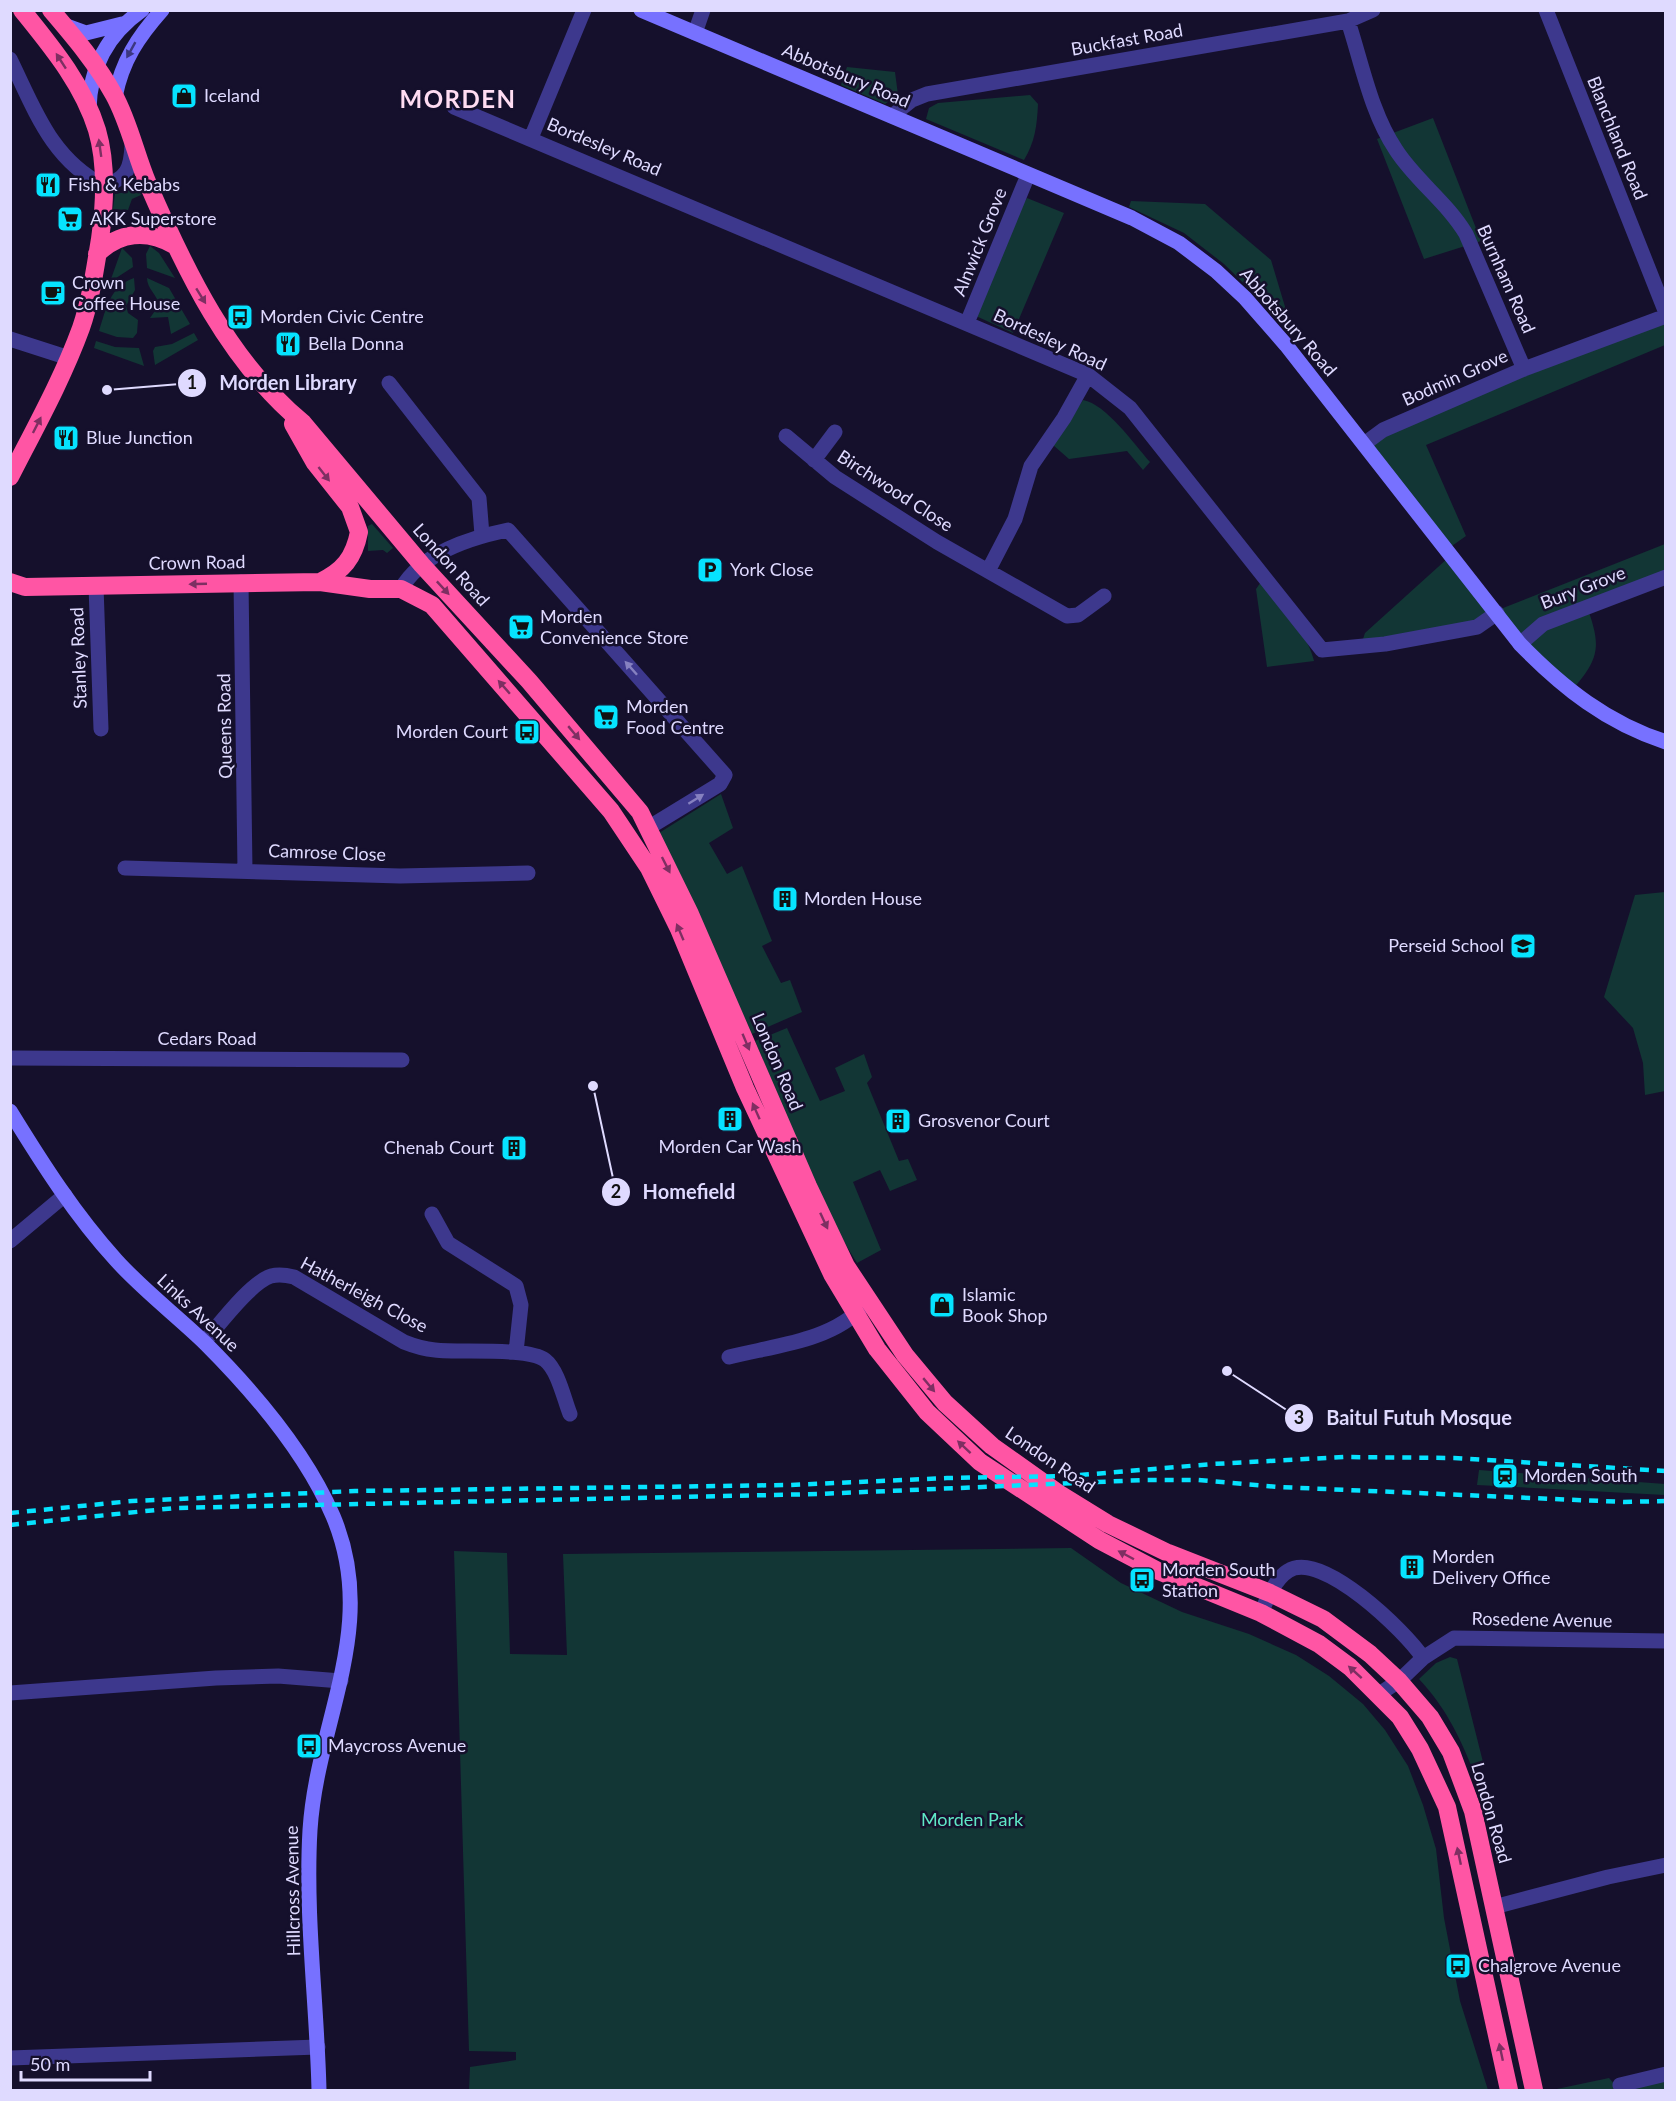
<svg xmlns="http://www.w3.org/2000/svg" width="1676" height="2101" font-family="Lato,sans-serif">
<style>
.green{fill:#123635}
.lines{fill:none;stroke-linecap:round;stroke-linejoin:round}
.street{stroke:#3d388d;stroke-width:15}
.secondary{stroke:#7771ff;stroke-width:15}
.highway{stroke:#ff55a4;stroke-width:18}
.rail{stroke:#06e3ff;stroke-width:4.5;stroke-dasharray:9 8;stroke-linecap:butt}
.oneway{fill:#3c3780}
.oneway2{fill:#7e2f62}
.oneway3{fill:#8681c0}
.labels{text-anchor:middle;stroke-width:5;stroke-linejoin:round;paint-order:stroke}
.street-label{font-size:18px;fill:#dfdaff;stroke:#15102c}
.poi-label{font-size:18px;fill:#dfdaff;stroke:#15102c;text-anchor:start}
.park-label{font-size:18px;fill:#5fe7c6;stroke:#15102c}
.district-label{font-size:24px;font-weight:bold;letter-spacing:1.5px;fill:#ffdcf2;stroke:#15102c}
.leader{fill:none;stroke:#dfdaff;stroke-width:2}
.callout-dot{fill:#dfdaff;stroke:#15102c;stroke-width:2}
.mark-label{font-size:18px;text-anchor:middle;font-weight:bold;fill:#111}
.callout-label{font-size:20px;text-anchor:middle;font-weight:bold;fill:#dfdaff;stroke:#15102c;stroke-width:5;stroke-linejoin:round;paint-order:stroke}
</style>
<rect width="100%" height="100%" fill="#15102c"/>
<!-- green -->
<path class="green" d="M847 67 895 72 898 95 885 104 841 85Z
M1030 95 1038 104C1037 125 1035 142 1024 160L926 119 929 108 938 103Z
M1433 118 1481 241 1424 259 1377 139Z
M136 183 141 195 132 199 128 210 113 209 115 194 126 192Z
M1027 198 1064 213 1013 333 976 316 1019 210Z
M1131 201 1205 204 1271 260 1286 310 1278 317 1224 264 1184 233 1129 207Z
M150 246 159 253 175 278 147 268 146 254Z
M122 248 132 258 133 267 113 280 111 279Z
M134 278 135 290 126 306 128 313 138 320 137 333 133 338 117 337 99 331C106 309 110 286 134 278Z
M147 278 169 288 190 324 171 334 168 317 150 318 159 305C157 294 147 289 147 278Z
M1665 320V345L1426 445 1466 536 1449 548 1369 443 1386 432Z
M194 333 198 340 155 365 153 351 155 347 172 344Z
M96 341 115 347 139 348 144 366 94 348Z
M1083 400C1106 404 1134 444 1150 462L1143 470 1127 451 1069 459 1053 445Z
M372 524 393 548 387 553 383 550 368 551V526Z
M1665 544V574L1586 604C1601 645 1601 657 1572 690L1498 610Z
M1448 558 1491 613 1476 624 1362 642 1365 633Z
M1261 582C1278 602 1309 635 1314 661L1267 667 1256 589Z
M721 794 733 828 709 843 727 874 742 866 772 941 762 946 781 983 790 980 802 1012 752 1034 659 833Z
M1665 892V1091L1645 1095 1643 1063 1633 1028 1604 997 1635 895Z
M787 1028 820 1101 845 1091 835 1068 864 1054 872 1077 867 1083 899 1161 908 1159 917 1180 890 1191 880 1170 853 1182 881 1250 857 1263C815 1195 787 1115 755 1041Z
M1479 1470 1665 1484V1495L1477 1485Z
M1071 1548 1121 1583 1182 1612 1249 1634 1296 1655 1329 1676 1363 1704 1385 1730 1408 1766 1423 1805 1436 1849 1444 1918 1460 2001 1488 2090H469L470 2067 516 2060V2052L469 2051 454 1551 507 1553 510 1654 567 1655 563 1554Z
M1450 1657 1457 1659 1484 1766 1473 1770C1459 1735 1445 1707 1419 1679L1436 1663Z
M1665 2077V2090H1552L1609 2078 1618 2088Z"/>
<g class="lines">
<!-- street -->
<path class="street" d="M1546 10 1666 313
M1348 21C1362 64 1371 113 1396 150 1416 181 1447 202 1466 234L1524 369
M695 33 703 10
M10 59C35 110 51 159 104 186 127 178 131 169 132 145
M454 107 1088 375 1130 408 1322 650 1385 644 1477 627 1497 613
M892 116 912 100 927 94 1348 21 1373 10
M531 138 584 10
M967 323 1028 175
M10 339 69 358
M389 383 479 498 482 535
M786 436 835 477 937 542 1067 616 1078 615 1104 596
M1364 444 1383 430 1524 369 1666 316
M814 460 835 432
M988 571 1015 519 1031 466 1064 418 1088 375
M241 582 245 870
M96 586 101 729
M401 589C422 553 469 538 508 530L725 775 720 784 648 828
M1520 644 1543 624 1666 577
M125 868 400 876 528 873
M10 1058 402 1060
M432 1214 448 1243 516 1286 521 1305 516 1352
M10 1241 65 1195
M204 1342C219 1325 250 1283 271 1276 279 1274 286 1275 294 1277L404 1342C414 1346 424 1349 435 1350 459 1353 528 1347 545 1360 558 1370 564 1399 570 1414
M729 1357C772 1346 833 1341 863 1306
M1261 1613C1267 1599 1275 1579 1288 1571 1321 1549 1406 1632 1423 1658L1399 1681 1379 1694
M1423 1658 1454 1638 1666 1641
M10 1693 216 1678 278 1676 341 1681
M1494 1907 1608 1877 1666 1865
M10 2058 318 2047
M1622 2090 1620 2085 1666 2074"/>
<!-- secondary -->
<path class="secondary" d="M641 10 1132 218 1179 243 1216 271 1245 298 1286 345 1520 644C1563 688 1607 723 1666 742
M64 25 86 33 122 24
M115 97C122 61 138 37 162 10
M89 109C90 67 107 35 142 10
M10 1111C42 1163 75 1215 116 1260 143 1290 176 1315 205 1343 254 1392 305 1451 333 1516 380 1627 317 1720 310 1830 305 1915 317 2005 319 2090"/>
<!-- highway -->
<path class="highway" d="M51 10C74 37 97 64 114 95 129 122 136 156 148 184 185 270 229 362 303 423L422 565 529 681 640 812 690 914 808 1186 846 1266 905 1355 945 1403 992 1446 1061 1495 1108 1524 1168 1553 1270 1593 1323 1619 1370 1654 1399 1681 1430 1717 1451 1752 1473 1811 1534 2090
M97 254C119 232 147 229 174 245
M293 424 315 463 350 507 359 532C354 558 343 571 320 582
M10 477C35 428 62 380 81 328 91 299 95 269 100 239 105 204 107 164 97 130 83 84 51 46 22 10
M10 582 25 587 320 582 370 589H401L432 605 611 811 649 868 679 929 745 1088 832 1274 877 1349 927 1412 980 1462 1099 1540 1156 1570 1261 1613 1319 1644 1350 1667 1400 1717 1420 1749 1447 1807 1509 2090"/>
<!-- rail -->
<path class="rail" d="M10 1513 132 1501 201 1498 355 1491 791 1485 947 1478 1069 1476 1213 1464 1344 1457 1454 1458 1666 1471
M10 1525 175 1508 818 1494 1145 1480H1198L1279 1487 1624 1502 1666 1501"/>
</g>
<!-- one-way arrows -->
<defs><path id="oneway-solid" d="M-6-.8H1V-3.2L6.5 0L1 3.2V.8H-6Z" transform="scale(1.5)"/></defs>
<use class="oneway" href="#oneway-solid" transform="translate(131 50) rotate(119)"/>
<g class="oneway2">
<use href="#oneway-solid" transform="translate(61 61) rotate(-123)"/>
<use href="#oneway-solid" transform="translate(100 148) rotate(-98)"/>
<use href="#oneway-solid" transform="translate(201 296) rotate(58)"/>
<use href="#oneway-solid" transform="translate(37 425) rotate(-63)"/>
<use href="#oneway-solid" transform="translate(324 474) rotate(52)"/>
<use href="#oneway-solid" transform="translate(198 584) rotate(178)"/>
<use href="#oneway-solid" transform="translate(443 588) rotate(47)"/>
<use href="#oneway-solid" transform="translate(504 687) rotate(-131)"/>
<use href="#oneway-solid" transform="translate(574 733) rotate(50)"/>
<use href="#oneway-solid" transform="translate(666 865) rotate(63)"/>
<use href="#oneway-solid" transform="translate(680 932) rotate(-113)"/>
<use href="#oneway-solid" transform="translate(746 1042) rotate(67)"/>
<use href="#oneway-solid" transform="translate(756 1111) rotate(-114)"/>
<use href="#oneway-solid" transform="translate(824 1221) rotate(65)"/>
<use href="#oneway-solid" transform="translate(929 1385) rotate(50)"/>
<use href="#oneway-solid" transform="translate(964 1447) rotate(-137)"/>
<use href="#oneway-solid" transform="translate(1126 1555) rotate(-152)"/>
<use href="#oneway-solid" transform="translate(1355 1672) rotate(-138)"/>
<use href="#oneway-solid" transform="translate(1459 1856) rotate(-102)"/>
<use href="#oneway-solid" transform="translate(1501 2052) rotate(-102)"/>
</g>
<g class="oneway3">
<use href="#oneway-solid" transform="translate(631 668) rotate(-132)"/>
<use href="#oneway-solid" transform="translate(696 799) rotate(-32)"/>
</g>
<!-- icons -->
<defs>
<g id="shop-square" transform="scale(1.35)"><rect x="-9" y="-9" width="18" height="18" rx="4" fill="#06e3ff" stroke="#15102c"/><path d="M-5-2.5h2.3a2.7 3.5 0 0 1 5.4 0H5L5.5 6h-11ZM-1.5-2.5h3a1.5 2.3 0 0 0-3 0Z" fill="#111"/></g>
<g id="restaurant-square" transform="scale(1.35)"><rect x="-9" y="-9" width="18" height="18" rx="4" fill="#06e3ff" stroke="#15102c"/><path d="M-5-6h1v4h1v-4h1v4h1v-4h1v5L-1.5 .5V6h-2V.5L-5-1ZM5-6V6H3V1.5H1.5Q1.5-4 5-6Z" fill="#111"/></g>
<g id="supermarket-square" transform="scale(1.35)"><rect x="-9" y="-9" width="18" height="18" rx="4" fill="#06e3ff" stroke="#15102c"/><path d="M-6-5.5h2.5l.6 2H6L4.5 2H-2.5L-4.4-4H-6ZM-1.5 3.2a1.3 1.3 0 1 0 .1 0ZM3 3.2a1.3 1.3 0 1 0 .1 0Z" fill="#111"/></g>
<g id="cafe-square" transform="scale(1.35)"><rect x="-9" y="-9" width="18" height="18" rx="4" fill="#06e3ff" stroke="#15102c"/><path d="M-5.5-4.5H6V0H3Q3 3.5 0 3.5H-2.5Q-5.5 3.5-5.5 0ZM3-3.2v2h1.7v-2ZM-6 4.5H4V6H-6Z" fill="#111"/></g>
<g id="bus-square" transform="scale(1.35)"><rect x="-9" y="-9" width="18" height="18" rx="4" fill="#06e3ff" stroke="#15102c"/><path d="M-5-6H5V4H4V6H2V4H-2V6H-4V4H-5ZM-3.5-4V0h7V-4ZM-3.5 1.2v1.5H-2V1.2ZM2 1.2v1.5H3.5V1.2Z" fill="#111"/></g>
<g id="parking-square" transform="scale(1.35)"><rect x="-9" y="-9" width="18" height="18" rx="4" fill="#06e3ff" stroke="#15102c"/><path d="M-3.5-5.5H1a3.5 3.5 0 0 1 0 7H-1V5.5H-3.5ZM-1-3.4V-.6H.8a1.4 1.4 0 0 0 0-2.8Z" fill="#111"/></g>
<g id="building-square" transform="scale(1.35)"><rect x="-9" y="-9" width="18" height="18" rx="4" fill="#06e3ff" stroke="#15102c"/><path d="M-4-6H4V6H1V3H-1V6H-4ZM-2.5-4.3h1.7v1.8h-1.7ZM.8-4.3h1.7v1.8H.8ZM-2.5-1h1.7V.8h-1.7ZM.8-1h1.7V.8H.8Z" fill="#111"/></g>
<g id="school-square" transform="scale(1.35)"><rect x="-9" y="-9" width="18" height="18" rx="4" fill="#06e3ff" stroke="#15102c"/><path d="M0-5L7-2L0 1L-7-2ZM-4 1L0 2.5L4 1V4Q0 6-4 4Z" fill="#111"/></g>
<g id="station-square" transform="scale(1.35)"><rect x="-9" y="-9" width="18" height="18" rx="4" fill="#06e3ff" stroke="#15102c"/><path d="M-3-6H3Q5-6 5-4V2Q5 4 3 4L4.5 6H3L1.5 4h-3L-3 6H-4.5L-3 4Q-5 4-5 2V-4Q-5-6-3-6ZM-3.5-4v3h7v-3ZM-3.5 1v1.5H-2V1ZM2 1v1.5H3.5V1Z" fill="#111"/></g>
</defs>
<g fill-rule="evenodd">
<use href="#shop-square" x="184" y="96"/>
<use href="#restaurant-square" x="48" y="185"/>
<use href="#supermarket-square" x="70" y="219"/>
<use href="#cafe-square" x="53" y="293"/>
<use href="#bus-square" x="240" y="317"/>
<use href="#restaurant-square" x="288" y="344"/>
<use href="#restaurant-square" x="66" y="438"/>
<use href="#parking-square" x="710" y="570"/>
<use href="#supermarket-square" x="521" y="627"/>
<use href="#supermarket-square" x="606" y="717"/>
<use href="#bus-square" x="527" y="732"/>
<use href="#building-square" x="785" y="899"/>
<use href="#school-square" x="1523" y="946"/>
<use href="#building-square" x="730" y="1119"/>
<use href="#building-square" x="898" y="1121"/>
<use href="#building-square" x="514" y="1148"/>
<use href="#shop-square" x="942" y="1305"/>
<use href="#station-square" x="1505" y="1476"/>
<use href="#building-square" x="1412" y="1567"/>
<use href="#bus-square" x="1142" y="1580"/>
<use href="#bus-square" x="309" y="1746"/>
<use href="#bus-square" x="1458" y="1966"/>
</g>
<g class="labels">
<!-- street labels -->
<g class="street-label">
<text transform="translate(1127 40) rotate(-10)" y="6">Buckfast Road</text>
<text transform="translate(846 76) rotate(23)" y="6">Abbotsbury Road</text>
<text transform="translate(1617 138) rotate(68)" y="6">Blanchland Road</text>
<text transform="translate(604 147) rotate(23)" y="6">Bordesley Road</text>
<text transform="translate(980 242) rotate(-68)" y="6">Alnwick Grove</text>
<text transform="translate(1506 279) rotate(66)" y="6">Burnham Road</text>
<text transform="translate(1288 322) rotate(49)" y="6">Abbotsbury Road</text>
<text transform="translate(1050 340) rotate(25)" y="6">Bordesley Road</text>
<text transform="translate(1455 378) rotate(-24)" y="6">Bodmin Grove</text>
<text transform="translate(895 491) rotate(33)" y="6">Birchwood Close</text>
<text transform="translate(197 563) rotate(-1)" y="6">Crown Road</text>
<text transform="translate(451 565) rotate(48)" y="6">London Road</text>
<text transform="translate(1583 588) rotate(-21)" y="6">Bury Grove</text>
<text transform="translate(79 658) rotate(-92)" y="6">Stanley Road</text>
<text transform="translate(225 726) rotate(-91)" y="6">Queens Road</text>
<text transform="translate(327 853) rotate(2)" y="6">Camrose Close</text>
<text x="207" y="1045">Cedars Road</text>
<text transform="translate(777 1062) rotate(67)" y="6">London Road</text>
<text transform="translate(364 1295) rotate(28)" y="6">Hatherleigh Close</text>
<text transform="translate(198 1313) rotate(43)" y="6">Links Avenue</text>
<text transform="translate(1050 1460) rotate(34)" y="6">London Road</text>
<text transform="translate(1542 1620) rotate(1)" y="6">Rosedene Avenue</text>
<text transform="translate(1491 1813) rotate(74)" y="6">London Road</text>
<text transform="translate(293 1891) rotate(-91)" y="6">Hillcross Avenue</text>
</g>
<!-- poi labels -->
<g class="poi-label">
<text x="204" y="102">Iceland</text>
<text x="68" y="191">Fish &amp; Kebabs</text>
<text x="90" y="225">AKK Superstore</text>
<text x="72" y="289">Crown<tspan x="72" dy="21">Coffee House</tspan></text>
<text x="260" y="323">Morden Civic Centre</text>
<text x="308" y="350">Bella Donna</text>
<text x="86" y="444">Blue Junction</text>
<text x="730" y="576">York Close</text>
<text x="540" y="623">Morden<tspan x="540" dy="21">Convenience Store</tspan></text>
<text x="626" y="713">Morden<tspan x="626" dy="21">Food Centre</tspan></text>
<text x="508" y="738" text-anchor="end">Morden Court</text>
<text x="804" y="905">Morden House</text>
<text x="1504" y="952" text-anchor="end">Perseid School</text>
<text x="918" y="1127">Grosvenor Court</text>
<text x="730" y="1153" text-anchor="middle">Morden Car Wash</text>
<text x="494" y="1154" text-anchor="end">Chenab Court</text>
<text x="962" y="1301">Islamic<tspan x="962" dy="21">Book Shop</tspan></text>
<text x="1524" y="1482">Morden South</text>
<text x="1432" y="1563">Morden<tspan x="1432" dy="21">Delivery Office</tspan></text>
<text x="1162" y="1576">Morden South<tspan x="1162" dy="21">Station</tspan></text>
<text x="328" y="1752">Maycross Avenue</text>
<text x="1478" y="1972">Chalgrove Avenue</text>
</g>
<!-- park labels -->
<g class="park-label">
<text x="972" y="1826">Morden Park</text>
</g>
<!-- district labels -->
<g class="district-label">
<text x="458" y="108">MORDEN</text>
</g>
</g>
<!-- callouts -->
<path class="leader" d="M107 390L192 383M593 1086L616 1192M1227 1371L1299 1418"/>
<g class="callout-dot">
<circle cx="107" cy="390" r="6"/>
<circle cx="593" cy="1086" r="6"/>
<circle cx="1227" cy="1371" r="6"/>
<circle cx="192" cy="383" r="15"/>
<circle cx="616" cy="1192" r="15"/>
<circle cx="1299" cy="1418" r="15"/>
</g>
<g class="mark-label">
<text x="192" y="389">1</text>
<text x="616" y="1198">2</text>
<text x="1299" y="1424">3</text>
</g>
<g class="callout-label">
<text x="288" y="390">Morden Library</text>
<text x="689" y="1199">Homefield</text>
<text x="1419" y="1425">Baitul Futuh Mosque</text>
</g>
<!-- border -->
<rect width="1676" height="2101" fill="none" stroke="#dfdaff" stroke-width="24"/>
<!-- scale -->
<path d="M21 2071v9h129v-9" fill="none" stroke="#dfdaff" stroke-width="3"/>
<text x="30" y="2071" font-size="18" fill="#dfdaff" stroke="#15102c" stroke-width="4.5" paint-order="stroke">50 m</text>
</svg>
